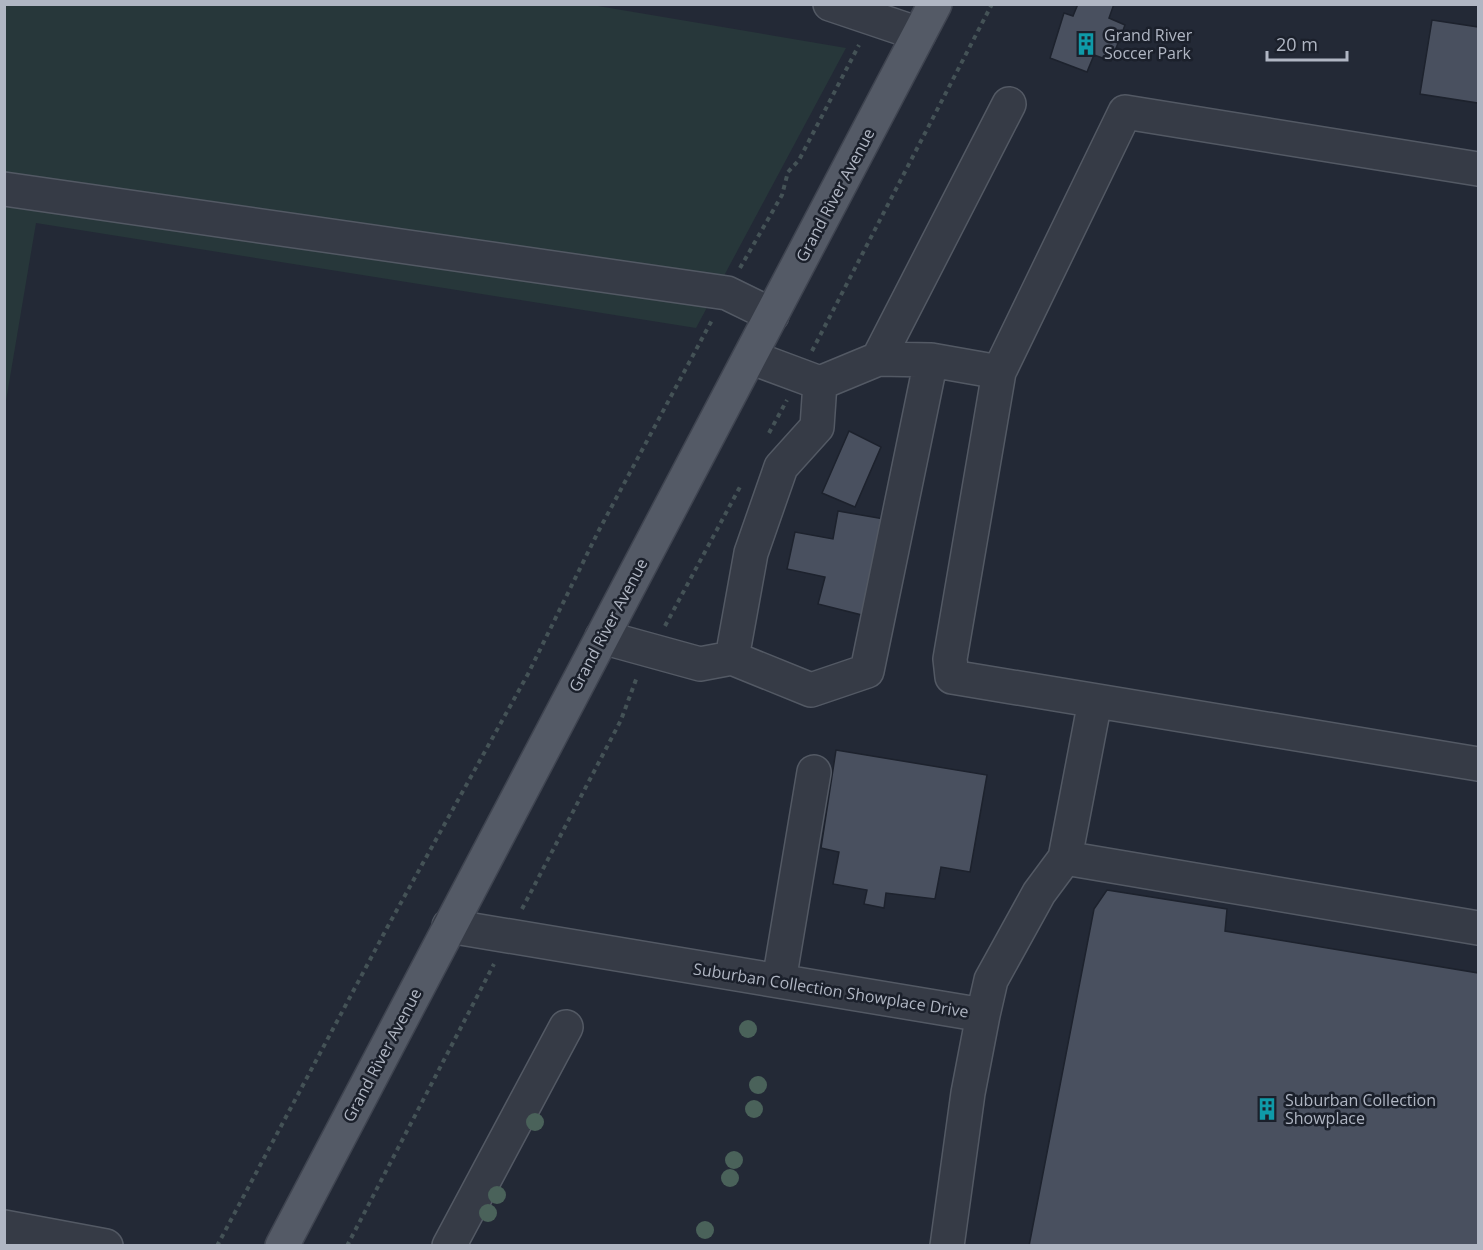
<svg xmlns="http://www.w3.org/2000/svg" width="1483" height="1250" font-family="'Open Sans',sans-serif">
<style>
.green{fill:#27373a}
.building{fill:#49505f;stroke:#1d222d;stroke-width:1.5}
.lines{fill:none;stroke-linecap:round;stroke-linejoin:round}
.minor-casing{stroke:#535964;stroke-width:36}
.major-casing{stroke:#3f4450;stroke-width:36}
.path{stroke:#445256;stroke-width:4;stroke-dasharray:4.5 4.5;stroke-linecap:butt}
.minor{stroke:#363b46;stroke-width:33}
.major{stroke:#545a66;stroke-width:33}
.tree{fill:#4a625a}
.labels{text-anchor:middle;stroke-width:5;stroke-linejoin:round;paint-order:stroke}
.poi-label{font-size:16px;fill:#b0b6c3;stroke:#1b202b;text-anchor:start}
.street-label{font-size:16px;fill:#b0b6c3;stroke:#1b202b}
</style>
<rect width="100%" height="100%" fill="#232936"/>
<!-- green -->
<path class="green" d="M5 5H592L846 48 696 328 36 223 5 407Z"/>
<!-- building -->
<path class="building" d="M1078 4H1114L1109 18 1125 25 1111 61 1094 55 1087 72 1050 58 1064 13 1073 16Z
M1432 20 1478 27V103L1420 94Z
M849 431 881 447 855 507 822 493Z
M838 511 890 520 870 617 818 604 825 577 787 569 795 532 833 539Z
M836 750 987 775 970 872 941 867 935 899 886 893 884 908 864 904 867 890 833 884 839 852 821 848Z
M1107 890 1227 909 1225 931 1478 973V1246H1029L1094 909Z"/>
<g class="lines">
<!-- minor casing -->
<g class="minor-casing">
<path id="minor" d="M830 4 919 34
M1478 169 1125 112 999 372 950 659 952 677 1478 764
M4 189 727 293 772 315
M878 359 1009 104
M820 383 878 359 931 360 999 372
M602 637 700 664 732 658 751 553 781 467 817 427 820 383 750 357
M732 658 811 690 867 671 931 360
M1065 858 1478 928
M449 926 983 1015 968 1093 947 1246
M779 981 814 772
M983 1015 991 980 1039 893 1065 858 1095 701
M4 1227 106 1246
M449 1246 566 1027"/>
</g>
<!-- major casing -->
<g class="major-casing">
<path id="major" d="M282 1246 935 4"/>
</g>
<!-- path -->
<path class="path" d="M740 268 782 195 788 172 799 160 859 45
M812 351 992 4
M769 433 787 400
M665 626 741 485
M522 909 621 720 637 677
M217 1246 388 926 528 674 598 532 712 320
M347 1246 494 964"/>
<!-- minor -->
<use href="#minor" class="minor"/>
<!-- major -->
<use href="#major" class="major"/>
</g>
<!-- trees -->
<g class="tree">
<circle cx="748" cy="1029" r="9"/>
<circle cx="758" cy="1085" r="9"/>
<circle cx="754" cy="1109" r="9"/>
<circle cx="535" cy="1122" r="9"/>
<circle cx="734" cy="1160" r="9"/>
<circle cx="730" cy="1178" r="9"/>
<circle cx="497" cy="1195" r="9"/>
<circle cx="488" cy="1213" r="9"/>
<circle cx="705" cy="1230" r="9"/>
</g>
<!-- icons -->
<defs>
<g id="building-bare" transform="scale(1.8)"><path d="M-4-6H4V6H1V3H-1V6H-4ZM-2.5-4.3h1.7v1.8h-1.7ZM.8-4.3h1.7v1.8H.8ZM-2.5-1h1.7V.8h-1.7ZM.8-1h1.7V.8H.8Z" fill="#0f9aa8" stroke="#1b202b" stroke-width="2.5" paint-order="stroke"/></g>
</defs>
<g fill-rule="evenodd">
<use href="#building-bare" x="1086" y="44"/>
<use href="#building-bare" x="1267" y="1109"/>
</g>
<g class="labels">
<!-- poi labels -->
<g class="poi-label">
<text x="1104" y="41">Grand River<tspan x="1104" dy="18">Soccer Park</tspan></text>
<text x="1285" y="1106">Suburban Collection<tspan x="1285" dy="18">Showplace</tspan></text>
</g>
<!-- street labels -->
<g class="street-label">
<text transform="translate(835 195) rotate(-62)" y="6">Grand River Avenue</text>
<text transform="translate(608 625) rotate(-62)" y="6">Grand River Avenue</text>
<text transform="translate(831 990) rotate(9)" y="6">Suburban Collection Showplace Drive</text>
<text transform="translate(382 1055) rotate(-62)" y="6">Grand River Avenue</text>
</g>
</g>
<!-- border -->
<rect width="1483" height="1250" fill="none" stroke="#b0b6c3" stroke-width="12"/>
<!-- scale -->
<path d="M1267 51v9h80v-9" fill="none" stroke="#b0b6c3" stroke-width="3"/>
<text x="1276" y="51" font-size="18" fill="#b0b6c3" stroke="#1b202b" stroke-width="4.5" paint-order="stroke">20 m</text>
</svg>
